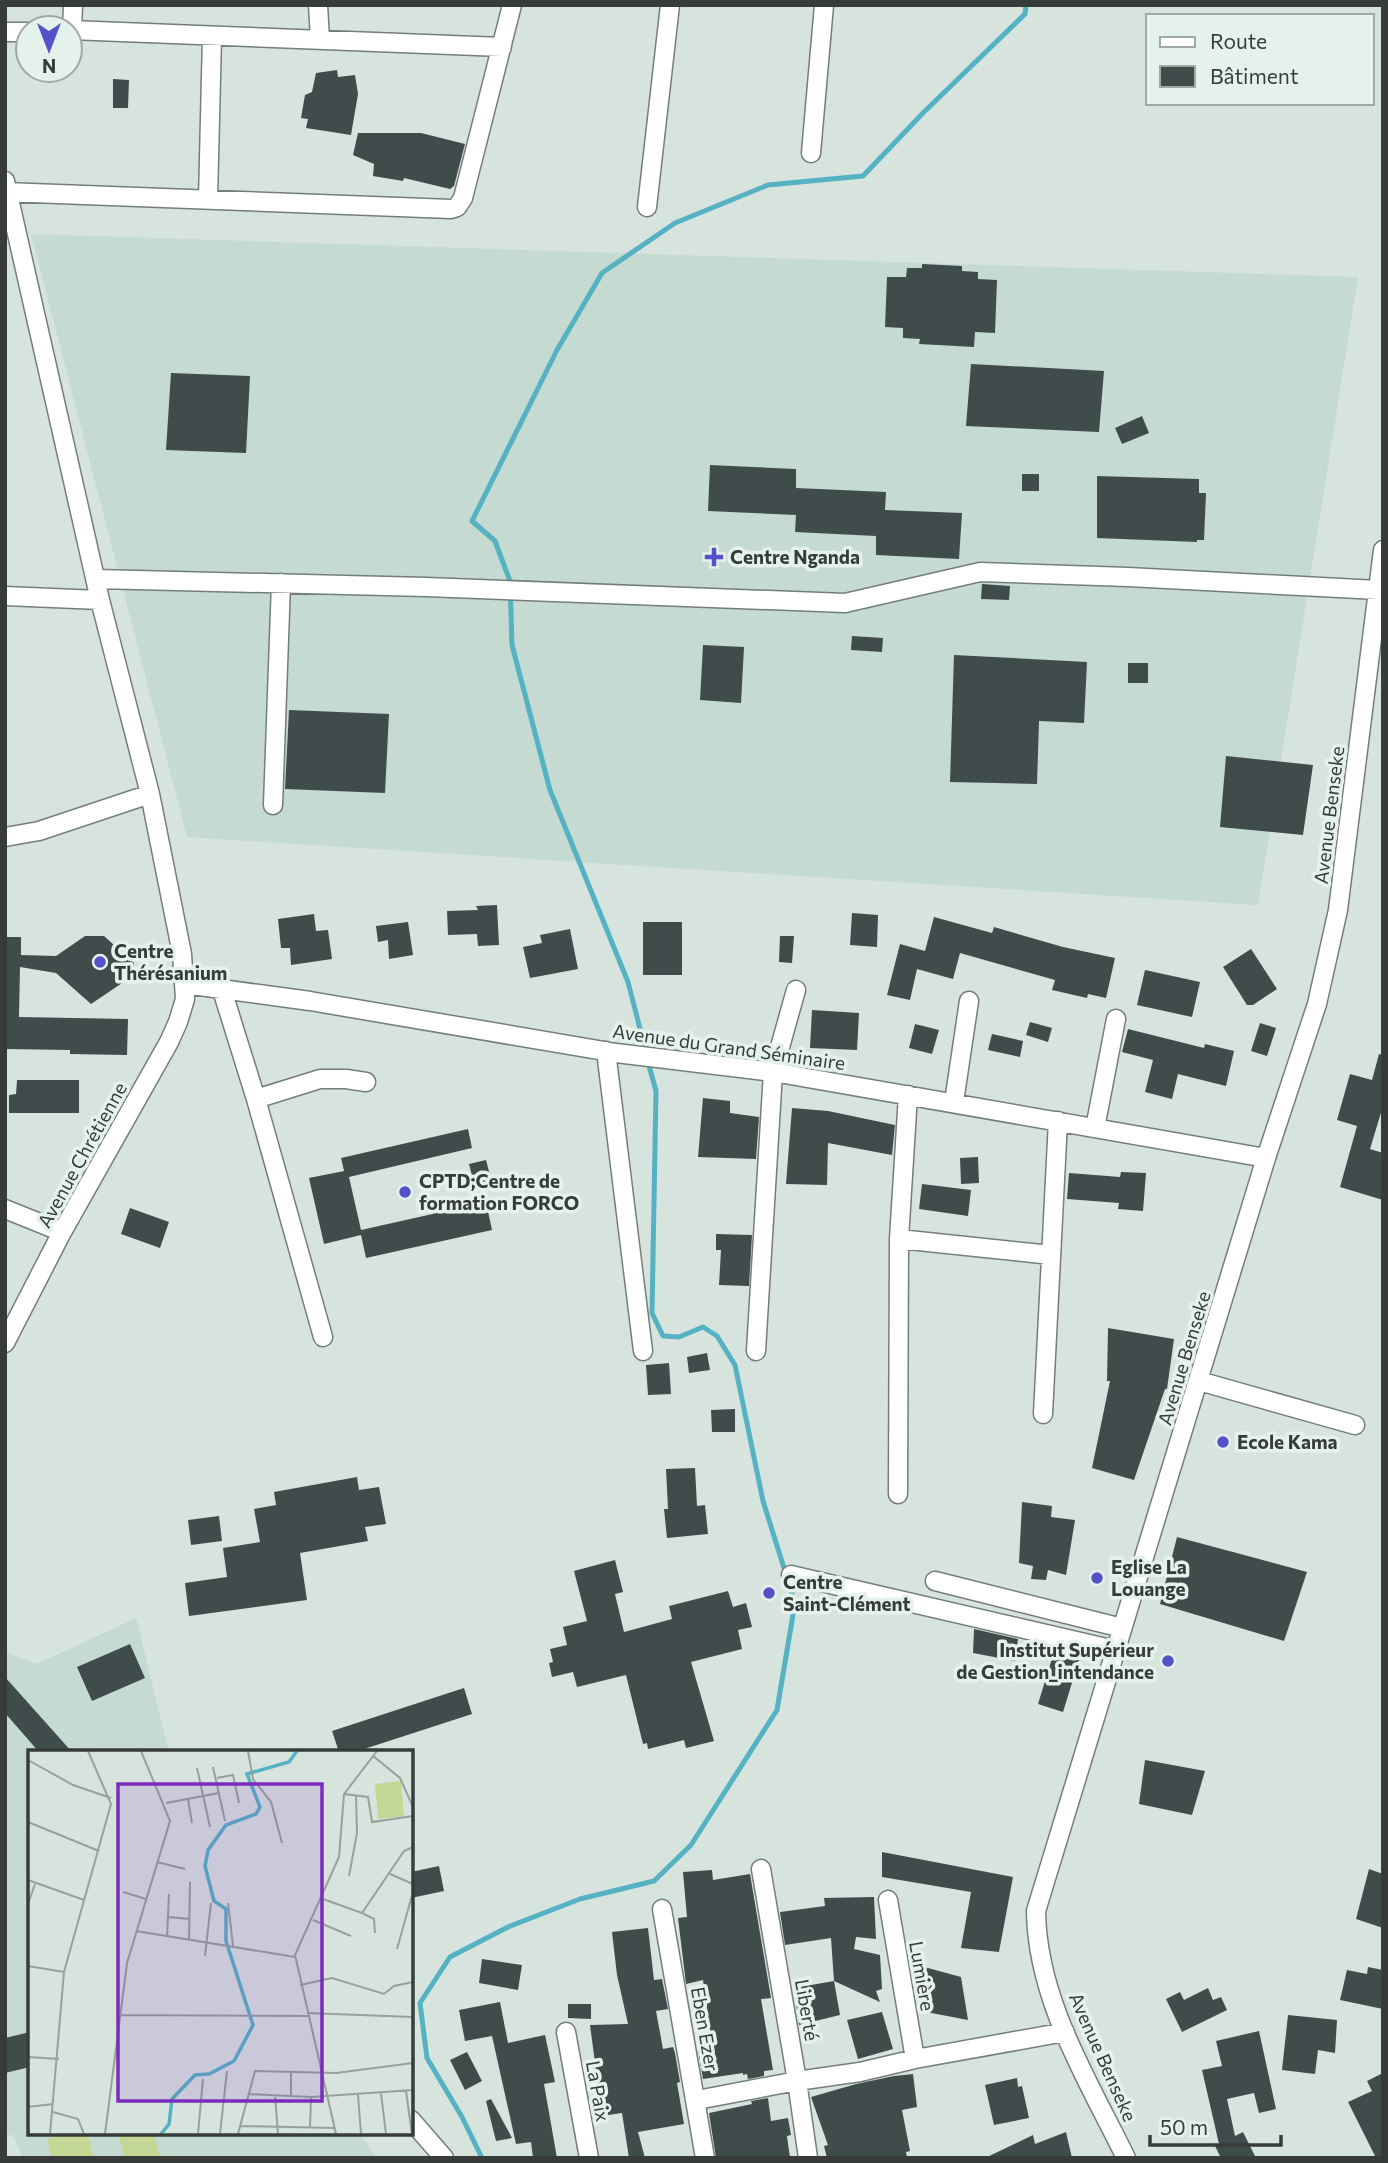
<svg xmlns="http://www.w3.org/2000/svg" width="1388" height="2163" font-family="Commissioner,sans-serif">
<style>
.built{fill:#c5dad0}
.green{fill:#c4d795}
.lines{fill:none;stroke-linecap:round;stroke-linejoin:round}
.stream{stroke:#55b2c3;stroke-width:5}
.building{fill:#404c4b}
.minor-casing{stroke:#737e79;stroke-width:21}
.minor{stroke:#fff;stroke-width:18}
.poi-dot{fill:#5451c9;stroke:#e4f2eb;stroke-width:2.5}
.labels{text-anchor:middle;stroke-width:7;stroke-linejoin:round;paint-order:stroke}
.poi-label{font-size:19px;font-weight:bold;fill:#373c3a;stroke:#e4f2eb;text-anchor:start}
.street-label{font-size:19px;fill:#373c3a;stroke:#e4f2eb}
.inset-river{fill:none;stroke:#55b2c3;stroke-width:3.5}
.inset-road{fill:none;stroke:#97a19c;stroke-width:2}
.view{fill:#7b2cbf;fill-opacity:0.15;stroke:#7b2cbf;stroke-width:3.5}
.inset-edge{fill:none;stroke:#373c3a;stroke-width:3.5}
</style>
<rect width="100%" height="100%" fill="#d7e4de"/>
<!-- built -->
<path class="built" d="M31 234 1358 277 1258 905 187 837Z
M136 1618 169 1752H30V2133H359L377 2158H23L13 2135 5 2136V1652L37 1664Z"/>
<!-- green -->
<path class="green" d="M68 2133H87L94 2158H52L47 2139Z
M118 2133H154L160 2158H124Z"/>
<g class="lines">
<!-- stream -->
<path class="stream" d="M646 1052 628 982 550 790 512 645 510 581 495 541 472 521 557 350 602 273 675 223 768 185 863 176 923 113 1025 14 1026 5
M482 2158 462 2117 427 2058 420 2003 450 1957 508 1927 580 1899 654 1881 691 1845 777 1710 795 1603 763 1501 735 1365 717 1336 703 1327 679 1337 663 1336 652 1313 656 1091 648 1062"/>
</g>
<!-- building -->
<path class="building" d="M337 70 338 77 355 75 358 94 351 135 306 128 308 119 301 118 305 95 312 92 316 73Z
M113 79 129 80 128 108H113Z
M358 133H421L465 144 454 186 450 189 404 178 403 181 373 176 374 164 353 155Z
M922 264 962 266V271L978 272V279L997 280 995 333 975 332 974 347 919 344 920 339 903 338V328L885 327 887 277H906L907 268H922Z
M971 364 1104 371 1099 432 966 426Z
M171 373 250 376 246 453 166 450Z
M1142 416 1149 433 1122 444 1115 428Z
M710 465 796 469V488L886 492 885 510 962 513 959 559 876 555V536L795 532 796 515 708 511Z
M1022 474H1039V491H1022Z
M1097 476 1199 479V493H1206L1204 540H1197V542L1097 538Z
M982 584 1010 586 1009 600 981 599Z
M852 636 883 638 882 652 851 650Z
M703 645 744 647 741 703 700 700Z
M954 655 1087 662 1084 723 1039 721 1037 784 950 782Z
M1128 663H1148V683H1128Z
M289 710 389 714 385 793 285 789Z
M1226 756 1313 765 1303 835 1220 827Z
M497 905 499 945 478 946 477 934 448 935 447 911 478 910 476 906Z
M852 913 878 915 877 947 850 945Z
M314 914 316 931 328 930 332 959 291 965 290 948H281L278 919Z
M934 917 992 933 994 927 1063 947 1115 958 1106 998 1088 994 1087 998 1052 990 1055 980 960 953 953 979 917 969 910 1000 887 995 900 944 925 951Z
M408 922 413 955 389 959 388 940 378 942 376 926Z
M643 922H682V975H643Z
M570 929 578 969 530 978 523 947 542 943 540 935Z
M85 936H104L134 963V975L91 1004 56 973 20 967 19 1017 128 1019 127 1055 70 1054V1050L5 1049V937H21V955L56 956Z
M780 936H794L792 963 779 962Z
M1251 949 1277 989 1253 1005H1247L1223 967Z
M1145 970 1200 982 1192 1017 1137 1005Z
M812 1010 859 1013 857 1050 810 1048Z
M1030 1022 1052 1028 1048 1042 1026 1035Z
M1260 1023 1276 1028 1267 1056 1251 1051Z
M915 1024 939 1030 932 1054 909 1048Z
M1128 1029 1204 1048 1205 1044 1234 1051 1226 1086 1178 1074 1172 1099 1145 1092 1153 1060 1122 1052Z
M992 1034 1023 1041 1020 1057 988 1050Z
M1379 1054 1383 1055V1106L1370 1149 1383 1153V1200L1340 1187 1357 1126 1337 1120 1350 1074 1372 1080Z
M17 1080H79V1113H9V1095L16 1094Z
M703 1098 730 1101V1113L759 1117 756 1159 698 1157Z
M792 1108 828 1111 895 1125 892 1155 828 1143 827 1185 786 1184Z
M468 1129 472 1148 349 1177 361 1230 486 1202 492 1230 366 1258 361 1235 324 1244 309 1178 344 1171 341 1158Z
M978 1157 979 1183 961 1184 960 1158Z
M486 1160 492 1183 475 1187 469 1164Z
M1121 1172 1146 1173 1143 1211 1118 1209 1119 1203 1067 1199 1069 1173 1120 1177Z
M922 1184 971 1190 968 1216 919 1209Z
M130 1208 169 1222 160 1248 121 1234Z
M716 1234 752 1235 749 1286 719 1285 721 1250H716Z
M1108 1328 1174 1339 1167 1389H1165L1134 1480 1092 1468 1110 1381H1107Z
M707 1353 710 1370 689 1373 687 1357Z
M669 1363 671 1394 648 1395 646 1365Z
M735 1409V1432H712L711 1410Z
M695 1468 697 1506 705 1505 708 1534 667 1538 664 1509H668L666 1469Z
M357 1477 359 1490 379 1487 386 1524 365 1527 368 1541 300 1553 307 1600 189 1616 185 1583 227 1577 223 1548 260 1542 254 1509 276 1505 274 1492Z
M1022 1502 1052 1506 1051 1517 1075 1520 1066 1575 1048 1570 1046 1580 1031 1579 1033 1566 1019 1563Z
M219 1516 222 1541 191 1545 188 1520Z
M1177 1537 1307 1572 1284 1641 1160 1604Z
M615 1560 623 1592 615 1594 624 1632 672 1619 669 1606 728 1591 733 1607 746 1603 752 1627 738 1630 742 1649 691 1662 714 1741 686 1748 684 1740 648 1749 647 1743 643 1744 626 1675 577 1687 573 1672 552 1677 549 1663 553 1662 550 1649 567 1645 563 1627 587 1621 574 1571Z
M974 1629 1018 1639 1015 1661 973 1653Z
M130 1644 145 1678 92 1701 77 1667Z
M1054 1652 1079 1660 1063 1712 1038 1704Z
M5 1677 72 1752H39L5 1713Z
M464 1688 472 1714 355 1752H339L332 1731Z
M1145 1760 1205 1771 1192 1815 1139 1804Z
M882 1852 1013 1877 999 1952 961 1948 971 1892 882 1877Z
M439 1866 444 1891 411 1898V1872Z
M1369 1869 1383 1874V1928L1356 1919Z
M712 1870 713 1880 750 1874 771 1998 761 1999 773 2070 764 2071V2076L748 2079 747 2074 743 2075V2073L703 2079 698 2050 711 2048 712 2042 703 1980 686 1984 678 1918 687 1917 683 1872Z
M874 1897 876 1939 856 1937 854 1949 880 1955 882 1989 876 1991 880 2002 834 1981 831 1938 785 1945 780 1912 825 1906 824 1898Z
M648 1928 654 1980 662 1979 668 2009 656 2011 663 2049 673 2047 675 2053 680 2082 677 2083 684 2124 638 2132 645 2158H629L622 2113 594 2117 590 2101 600 2100 590 2025 628 2024 617 1975 612 1932Z
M482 1959 522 1965 518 1990 479 1983Z
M917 1965 961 1977 968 2020 921 2011Z
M1368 1967 1383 1970V2009L1340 2000 1347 1970 1367 1974Z
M834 1981 840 2015 799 2025 794 1988Z
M1208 1988 1213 2000 1221 1997 1227 2010 1182 2032 1166 1999 1180 1992 1184 2000Z
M500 2002 508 2043 545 2035 555 2082 544 2084 557 2158H533L531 2142 516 2144 492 2036 465 2041 459 2010Z
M568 2004H591V2019L568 2018Z
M882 2012 893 2049 858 2059 847 2020Z
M1288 2015 1337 2020 1335 2053 1318 2050 1315 2074 1282 2070Z
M1259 2031 1276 2109 1259 2113 1254 2093 1227 2099 1235 2136 1243 2132 1256 2158H1221L1215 2146 1219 2144 1202 2070 1222 2066 1216 2041Z
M30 2032V2067L5 2073V2038Z
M467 2052 482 2081 465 2090 450 2060Z
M1383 2073V2158H1376L1348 2102 1372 2091 1367 2081Z
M913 2074 917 2107 902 2110 910 2151 906 2152 907 2158H827L824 2146 828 2145 811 2097 856 2084 894 2076Z
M1017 2078 1018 2087 1022 2086 1029 2118 994 2125 985 2085Z
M768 2098 771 2121 788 2118 791 2135 787 2136 790 2158H716L709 2113 752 2104 751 2101Z
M491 2099 512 2138 496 2141 486 2101Z
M1066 2132 1072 2158H985L1033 2135 1035 2144Z"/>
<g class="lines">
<!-- minor casing -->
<g class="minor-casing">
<path id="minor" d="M318 5 320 39
M70 30 502 47
M72 30 73 5
M5 32H28
M811 153 824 5
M5 181 100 600 150 794 182 954 185 999 178 1022 169 1042 62 1232 5 1343
M5 192 451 209 457 207 463 198 512 5
M208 199 212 37
M647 207 670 5
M96 579 426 587 845 603 980 572 1128 577 1378 590
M5 596 100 600
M273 805 281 583
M5 837 39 831 150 794
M184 984 310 1001 616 1053 773 1072 1266 1158
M222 990 256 1099 323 1337
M606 1051 643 1351
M256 1099 320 1079H346L366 1082
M954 1102 969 1001
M1095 1128 1116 1019
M5 1209 62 1232
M899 1239 1051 1255
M756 1351 773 1072 796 990
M1199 1381 1355 1425
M1043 1414 1058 1121
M898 1494 899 1239 908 1095
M791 1575 1115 1650
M935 1581 1122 1628
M761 1869 797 2081 808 2158
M888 1900 915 2059
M662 1909 705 2158
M566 2032 589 2158
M697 2100 797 2081 860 2072 915 2059 1065 2032
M411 2120 444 2158
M1126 2158C1088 2080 1037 2000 1036 1911L1266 1158 1317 1004 1338 910 1383 550"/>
</g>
<!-- minor -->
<use href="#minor" class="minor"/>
</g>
<!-- markers -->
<g class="poi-dot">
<path d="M710.5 546.5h7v7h7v7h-7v7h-7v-7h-7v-7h7z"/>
<circle cx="100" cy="962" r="7"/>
<circle cx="405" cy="1192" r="7"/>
<circle cx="1223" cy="1442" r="7"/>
<circle cx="1097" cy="1578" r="7"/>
<circle cx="769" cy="1593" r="7"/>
<circle cx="1168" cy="1661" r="7"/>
</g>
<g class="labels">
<!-- poi labels -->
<g class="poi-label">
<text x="730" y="564">Centre Nganda</text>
<text x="114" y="958">Centre<tspan x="114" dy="22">Thérésanium</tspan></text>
<text x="419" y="1188">CPTD;Centre de<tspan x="419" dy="22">formation FORCO</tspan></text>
<text x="1237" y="1449">Ecole Kama</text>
<text x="1111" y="1574">Eglise La<tspan x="1111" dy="22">Louange</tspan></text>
<text x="783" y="1589">Centre<tspan x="783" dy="22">Saint-Clément</tspan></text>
<text x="1154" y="1657" text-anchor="end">Institut Supérieur<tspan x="1154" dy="22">de Gestion_intendance</tspan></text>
</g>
<!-- street labels -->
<g class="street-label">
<text transform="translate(1329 815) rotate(-83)" y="7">Avenue Benseke</text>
<text transform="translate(729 1047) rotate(8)" y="7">Avenue du Grand Séminaire</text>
<text transform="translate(82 1155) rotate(-61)" y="7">Avenue Chrétienne</text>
<text transform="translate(1184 1358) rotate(-73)" y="7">Avenue Benseke</text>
<text transform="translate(922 1976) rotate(80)" y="7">Lumière</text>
<text transform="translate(807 2010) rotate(80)" y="7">Liberté</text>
<text transform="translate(705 2029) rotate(80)" y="7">Eben Ezer</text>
<text transform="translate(1103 2057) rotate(66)" y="7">Avenue Benseke</text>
<text transform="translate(598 2091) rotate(80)" y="7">La Paix</text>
</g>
</g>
<!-- overview -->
<g transform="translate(28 1750)">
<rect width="385" height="385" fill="#d7e4de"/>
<path d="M373 31 376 66 350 69 347 34Z" fill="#c4d795"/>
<path class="inset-river" d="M133 384 141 374 144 349 167 325 181 324 206 311 225 275 198 191V159L186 151 177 116 180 100 198 75 228 64 232 57 219 24 261 12 269 1"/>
<path class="inset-road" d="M220 1 225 29 243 52 254 93M345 6 372 28 385 57M0 10 45 35 83 48M185 17 197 71M169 18 182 77M189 28 205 25 211 53M316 44 340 47 344 72 385 66M160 49 164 73M138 53 191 43M0 72 71 101M129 112 157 119M362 124 385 134M321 126 329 83 328 45M0 130 56 150M95 142 118 149M295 149 334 163 376 101 385 97M200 153 205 196M0 154 7 134M334 163 346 169 347 183M140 167 162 169M285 170 323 186M108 181 267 207M139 187 141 144M161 190 162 132M369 199 385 142M177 206 183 153M0 216 36 222M272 235 304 228 356 244 366 236 385 232M279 263 385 267M92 265 280 266M0 307 31 309M378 341 384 384M353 343 358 384M220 344 283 347 385 340M247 345 250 384M330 345 333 384M263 346V322M0 357 25 354M25 362 50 369 56 384M212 376 306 378M282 378 283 347M22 384 36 222 83 54 60 1M77 384 99 213 142 71 113 1M170 384 175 329M192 384 199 321M210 384 227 321 308 323 385 313M308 384 267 205 311 107 316 44 349 1"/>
<path class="view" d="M90 34H294V351H90Z"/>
<rect width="385" height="385" class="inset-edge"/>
</g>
<!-- border -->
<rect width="1388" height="2163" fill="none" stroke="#373c3a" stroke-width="14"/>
<!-- legend -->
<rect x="1146" y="14" width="228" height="91" fill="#e4f2eb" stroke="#9fa9a4" stroke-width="2"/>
<rect x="1160" y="37" width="35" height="10" fill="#ffffff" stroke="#9fa9a4" stroke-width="2"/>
<text x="1210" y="49" font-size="21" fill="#373c3a">Route</text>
<rect x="1160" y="66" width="35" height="21" fill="#404c4b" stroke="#9fa9a4" stroke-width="2"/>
<text x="1210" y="84" font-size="21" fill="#373c3a">Bâtiment</text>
<!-- north arrow -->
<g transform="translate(49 49) rotate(180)"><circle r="33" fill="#e4f2eb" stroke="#9fa9a4" stroke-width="2"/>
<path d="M0-5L12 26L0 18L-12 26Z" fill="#5451c9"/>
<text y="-10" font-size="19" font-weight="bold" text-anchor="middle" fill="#373c3a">N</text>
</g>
<!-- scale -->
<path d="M1150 2135v10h131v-10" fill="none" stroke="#373c3a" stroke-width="3.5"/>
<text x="1160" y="2135" font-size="21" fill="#373c3a" stroke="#e4f2eb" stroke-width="5" paint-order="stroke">50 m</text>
</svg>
